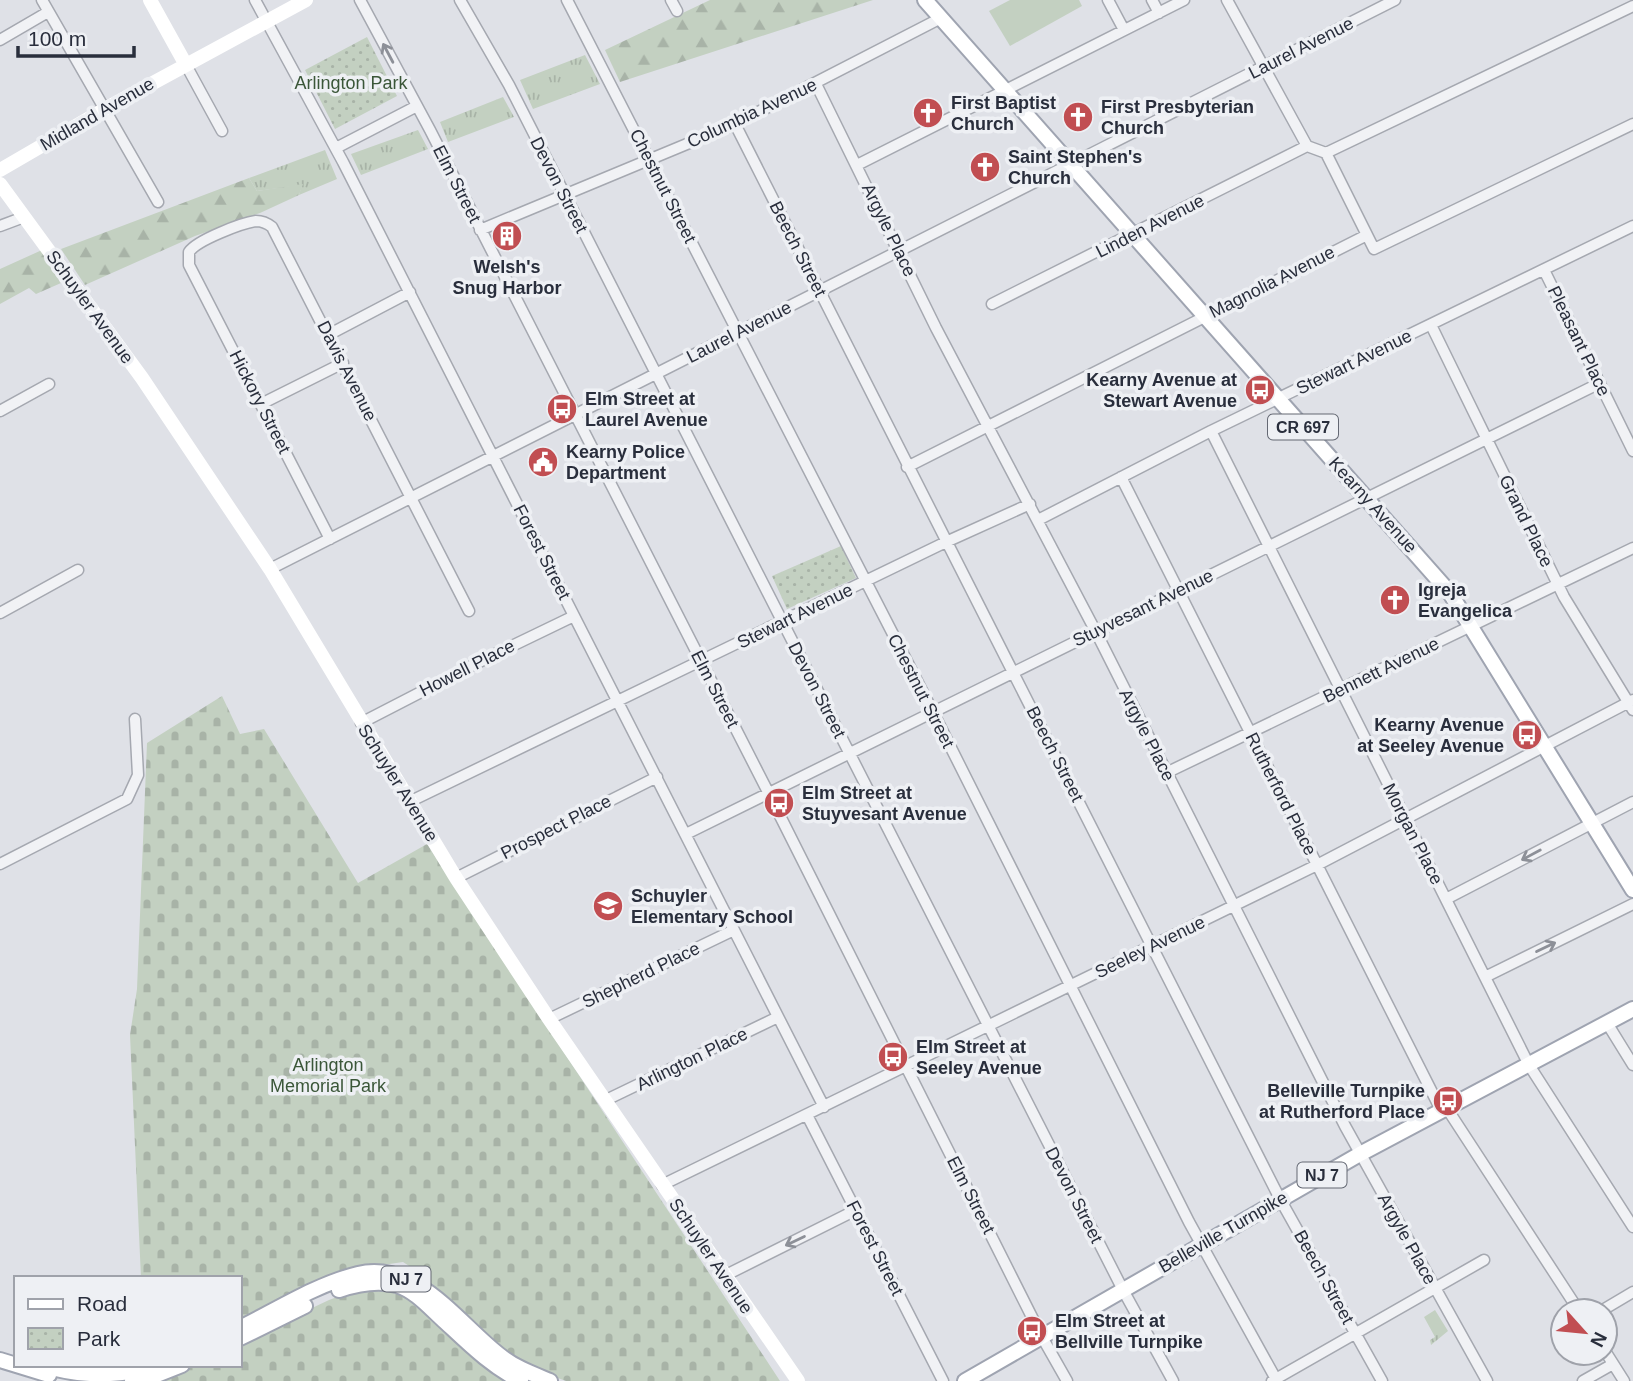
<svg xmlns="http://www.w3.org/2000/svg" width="1633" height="1381" font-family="Helvetica,sans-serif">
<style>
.grass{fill:url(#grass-tufts)}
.forest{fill:url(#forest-firs)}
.cemetery{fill:url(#cemetery-stones)}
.park{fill:url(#park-dots)}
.garden{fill:#c3d0c1}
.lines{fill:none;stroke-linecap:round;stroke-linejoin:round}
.street-casing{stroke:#a5a8b0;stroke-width:13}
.primary-casing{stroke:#9fa4b1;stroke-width:18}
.street{stroke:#f1f2f5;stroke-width:10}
.secondary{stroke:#fff;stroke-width:14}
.primary{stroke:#fff;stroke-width:14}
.oneway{stroke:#8d9098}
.labels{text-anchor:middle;stroke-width:7;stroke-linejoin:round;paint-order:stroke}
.shield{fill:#eef0f4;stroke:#646873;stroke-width:2}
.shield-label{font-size:16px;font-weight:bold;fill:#292e3c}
.street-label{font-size:18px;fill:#292e3c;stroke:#eef0f4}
.park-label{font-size:18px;fill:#3a5638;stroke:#eef0f4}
.poi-label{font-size:18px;font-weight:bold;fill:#292e3c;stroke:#eef0f4;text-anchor:start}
</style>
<defs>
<pattern id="grass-tufts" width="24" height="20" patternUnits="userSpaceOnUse" patternTransform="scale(1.75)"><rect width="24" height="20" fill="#c3d0c1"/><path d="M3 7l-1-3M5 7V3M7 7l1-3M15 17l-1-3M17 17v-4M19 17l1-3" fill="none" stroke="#a8b3a7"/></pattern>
<pattern id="forest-firs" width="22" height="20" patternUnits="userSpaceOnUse" patternTransform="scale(1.75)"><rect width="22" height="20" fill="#c3d0c1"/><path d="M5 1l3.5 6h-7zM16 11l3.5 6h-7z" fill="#a8b3a7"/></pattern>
<pattern id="cemetery-stones" width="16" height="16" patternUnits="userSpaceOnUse" patternTransform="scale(1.75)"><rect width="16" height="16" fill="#c3d0c1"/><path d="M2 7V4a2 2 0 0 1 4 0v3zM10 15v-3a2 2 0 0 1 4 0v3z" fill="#a8b3a7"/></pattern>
<pattern id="park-dots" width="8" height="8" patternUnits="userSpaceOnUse" patternTransform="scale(1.75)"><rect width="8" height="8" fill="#c3d0c1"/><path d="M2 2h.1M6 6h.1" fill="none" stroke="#a8b3a7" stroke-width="1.8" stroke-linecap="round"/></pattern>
</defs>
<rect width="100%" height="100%" fill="#dfe1e7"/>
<!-- grass -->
<path class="grass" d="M585 55 600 84 533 109 520 80Z
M503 97 514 117 448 142 440 122Z
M418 130 428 149 361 175 351 154Z
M325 150 337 179 299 195 302 185 257 191 249 178Z
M1435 1310 1448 1331 1431 1345 1430 1340 1435 1337 1424 1317Z"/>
<!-- forest -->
<path class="forest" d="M710 0H873L620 82 605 50Z
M249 178 257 191 303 184 299 195 260 213 195 236 85 285 61 249Z
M42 250 46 261 61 283 36 294 29 288 0 304V269Z"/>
<!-- cemetery -->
<path class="cemetery" d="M222 696 240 734 264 729 358 883 427 844 780 1381H566L522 1365 505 1354 420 1273 403 1262 362 1268 240 1321V1278H141L130 1035 137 989 147 743Z
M391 1289 410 1296 513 1381H166L165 1378 192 1365H240V1342L329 1300 356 1290Z"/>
<!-- park -->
<path class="park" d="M367 37 397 96 335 129 305 70Z
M841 546 856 578 787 609 772 576Z"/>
<!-- garden -->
<path class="garden" d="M1010 0H1079L1082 6 1010 46 989 11Z"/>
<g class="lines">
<!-- street casing -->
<g class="street-casing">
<path id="street" d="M42 0 158 202
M255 0 343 162 824 1107
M360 0 430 130 768 792 1042 1337 1067 1381
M460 0 509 85 1123 1290 1173 1381
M567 0 933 712 1189 1222 1277 1381
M671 0 677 11
M1108 0 1124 30
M1152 0 1159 13
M1227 0 1307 146 1326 153 1367 235
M0 40 48 12
M186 65 222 131
M816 84 936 328 1096 632 1345 1126 1487 1381
M735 124 1280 1199 1382 1381
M336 148 417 106
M1326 153 1633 6
M857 165 1184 0
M0 226 24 217
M480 230 735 124 941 18
M1544 270 1633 451
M992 304 1307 146
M1431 325 1564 597 1633 710
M328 335 410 292
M261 404 343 363
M0 411 49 384
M1211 431 1529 1065 1633 1227
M907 467 1367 235 1374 249 1633 124
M1121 477 1441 1110
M1038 520 1211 431 1633 226
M330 539 189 265V252C197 240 242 223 256 221 263 221 267 223 272 227L469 611
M270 569 1395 0
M0 613 78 570
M361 723 487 658 574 616
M1166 773 1633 548
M409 802 946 542 1030 504
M686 834 1600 383
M0 864 127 799 138 775 135 719
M456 878 657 777
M1446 899 1633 802
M1485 977 1633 904
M549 1019 734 930
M1607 1023 1633 1065
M606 1100 778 1017
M1446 1107 1579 1311
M807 1115 943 1381
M662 1185 1317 865 1633 700
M724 1276 856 1210
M1601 1311 1633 1292
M1605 1351 1624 1381
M1272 1381 1484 1260
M1583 1381 1613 1364"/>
</g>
<!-- primary casing -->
<g class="primary-casing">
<path id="primary" d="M925 0 1450 593 1633 890
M339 1290C357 1284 378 1280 397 1285 415 1291 428 1306 441 1318 466 1341 490 1366 521 1381
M240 1328C278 1309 317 1284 358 1274 418 1260 460 1326 502 1357 516 1368 533 1374 550 1381
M240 1338 305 1306
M0 1360 49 1375
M41 1365C80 1377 118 1378 157 1365
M132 1381 149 1378 182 1365
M965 1381 1360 1154 1633 1009"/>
</g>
<!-- street -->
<use href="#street" class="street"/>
<!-- secondary -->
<path class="secondary" d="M150 0 186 65
M0 170 105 109 306 0
M0 184 142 378 270 569 456 878 549 1019 798 1381"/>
<!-- primary -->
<use href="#primary" class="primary"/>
</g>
<!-- one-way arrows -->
<defs><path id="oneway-shaft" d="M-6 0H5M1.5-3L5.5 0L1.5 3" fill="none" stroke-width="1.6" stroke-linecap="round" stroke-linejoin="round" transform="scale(1.75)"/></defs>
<g class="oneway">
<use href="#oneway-shaft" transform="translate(388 53) rotate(-118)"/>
<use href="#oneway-shaft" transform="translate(1531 855) rotate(152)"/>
<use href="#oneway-shaft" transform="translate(1546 947) rotate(-26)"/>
<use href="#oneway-shaft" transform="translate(795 1241) rotate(154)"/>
</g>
<!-- icons -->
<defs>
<g id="church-disc" transform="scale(1.575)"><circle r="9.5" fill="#c14e52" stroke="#eef0f4"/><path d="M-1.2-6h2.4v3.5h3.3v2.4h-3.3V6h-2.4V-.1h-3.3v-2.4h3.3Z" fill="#fff"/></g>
<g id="building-disc" transform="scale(1.575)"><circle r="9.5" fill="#c14e52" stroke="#eef0f4"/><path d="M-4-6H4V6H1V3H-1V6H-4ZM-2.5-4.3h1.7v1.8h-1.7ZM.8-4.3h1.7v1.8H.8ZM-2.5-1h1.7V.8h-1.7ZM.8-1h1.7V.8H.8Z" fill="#fff"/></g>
<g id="bus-disc" transform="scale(1.575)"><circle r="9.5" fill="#c14e52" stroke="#eef0f4"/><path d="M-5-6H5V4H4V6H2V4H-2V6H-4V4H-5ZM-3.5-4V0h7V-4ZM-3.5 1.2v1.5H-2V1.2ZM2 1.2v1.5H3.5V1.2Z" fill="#fff"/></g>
<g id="civic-disc" transform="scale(1.575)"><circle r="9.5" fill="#c14e52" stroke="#eef0f4"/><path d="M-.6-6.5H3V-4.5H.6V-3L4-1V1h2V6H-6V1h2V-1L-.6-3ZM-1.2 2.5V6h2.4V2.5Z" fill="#fff"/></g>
<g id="school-disc" transform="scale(1.575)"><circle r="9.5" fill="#c14e52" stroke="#eef0f4"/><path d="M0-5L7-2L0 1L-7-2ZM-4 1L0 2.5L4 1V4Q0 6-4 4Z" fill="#fff"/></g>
</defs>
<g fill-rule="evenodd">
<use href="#church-disc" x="928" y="113"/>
<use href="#church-disc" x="1078" y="117"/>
<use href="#church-disc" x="985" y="167"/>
<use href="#building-disc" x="507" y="236"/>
<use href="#bus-disc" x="1260" y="390"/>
<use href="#bus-disc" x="562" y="409"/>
<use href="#civic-disc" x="543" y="462"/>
<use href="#church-disc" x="1395" y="600"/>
<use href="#bus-disc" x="1527" y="735"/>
<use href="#bus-disc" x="779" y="803"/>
<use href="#school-disc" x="608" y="906"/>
<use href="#bus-disc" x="893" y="1057"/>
<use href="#bus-disc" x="1448" y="1101"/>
<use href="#bus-disc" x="1032" y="1331"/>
</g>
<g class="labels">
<!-- shield labels -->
<g class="shield">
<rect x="1268" y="414.5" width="70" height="25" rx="5"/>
<rect x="1297.5" y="1162.5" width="49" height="25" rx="5"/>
<rect x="381.5" y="1266.5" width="49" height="25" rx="5"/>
</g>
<g class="shield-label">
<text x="1303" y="433">CR 697</text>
<text x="1322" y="1181">NJ 7</text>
<text x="406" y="1285">NJ 7</text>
</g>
<!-- street labels -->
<g class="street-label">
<text transform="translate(1301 48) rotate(-27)" y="6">Laurel Avenue</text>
<text transform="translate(752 113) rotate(-25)" y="6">Columbia Avenue</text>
<text transform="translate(97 114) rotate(-30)" y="6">Midland Avenue</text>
<text transform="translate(457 184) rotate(63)" y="6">Elm Street</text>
<text transform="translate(559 185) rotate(63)" y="6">Devon Street</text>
<text transform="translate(663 186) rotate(63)" y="6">Chestnut Street</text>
<text transform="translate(1150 226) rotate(-27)" y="6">Linden Avenue</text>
<text transform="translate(889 230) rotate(64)" y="6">Argyle Place</text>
<text transform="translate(798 249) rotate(63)" y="6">Beech Street</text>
<text transform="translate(1272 282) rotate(-27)" y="6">Magnolia Avenue</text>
<text transform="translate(90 307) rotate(54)" y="6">Schuyler Avenue</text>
<text transform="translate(739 332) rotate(-27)" y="6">Laurel Avenue</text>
<text transform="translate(1579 341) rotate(64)" y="6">Pleasant Place</text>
<text transform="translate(1354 362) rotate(-26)" y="6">Stewart Avenue</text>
<text transform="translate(347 371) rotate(63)" y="6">Davis Avenue</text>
<text transform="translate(260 402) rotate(63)" y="6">Hickory Street</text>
<text transform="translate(1373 505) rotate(48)" y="6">Kearny Avenue</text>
<text transform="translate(1526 521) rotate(64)" y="6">Grand Place</text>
<text transform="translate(542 552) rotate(63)" y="6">Forest Street</text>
<text transform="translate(1143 608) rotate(-26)" y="6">Stuyvesant Avenue</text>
<text transform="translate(795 616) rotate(-26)" y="6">Stewart Avenue</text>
<text transform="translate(467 668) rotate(-27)" y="6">Howell Place</text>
<text transform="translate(1381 670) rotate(-26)" y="6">Bennett Avenue</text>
<text transform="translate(715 689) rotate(63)" y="6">Elm Street</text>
<text transform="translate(817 690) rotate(63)" y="6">Devon Street</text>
<text transform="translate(921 691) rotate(63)" y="6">Chestnut Street</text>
<text transform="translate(1147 735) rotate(63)" y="6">Argyle Place</text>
<text transform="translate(1055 754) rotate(63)" y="6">Beech Street</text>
<text transform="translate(398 783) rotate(58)" y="6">Schuyler Avenue</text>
<text transform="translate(1281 794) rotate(63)" y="6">Rutherford Place</text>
<text transform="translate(556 827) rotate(-27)" y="6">Prospect Place</text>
<text transform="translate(1413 834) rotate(63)" y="6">Morgan Place</text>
<text transform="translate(1150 947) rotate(-26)" y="6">Seeley Avenue</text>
<text transform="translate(641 975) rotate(-26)" y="6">Shepherd Place</text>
<text transform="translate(692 1059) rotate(-26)" y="6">Arlington Place</text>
<text transform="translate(971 1195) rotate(63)" y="6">Elm Street</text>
<text transform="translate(1074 1195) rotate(63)" y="6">Devon Street</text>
<text transform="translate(1223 1232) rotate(-30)" y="6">Belleville Turnpike</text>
<text transform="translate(1407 1239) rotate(61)" y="6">Argyle Place</text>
<text transform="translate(875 1248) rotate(63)" y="6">Forest Street</text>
<text transform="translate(711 1256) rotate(56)" y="6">Schuyler Avenue</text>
<text transform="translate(1324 1277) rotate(61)" y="6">Beech Street</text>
</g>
<!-- park labels -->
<g class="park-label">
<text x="351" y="89">Arlington Park</text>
<text x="328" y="1071">Arlington<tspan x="328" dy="21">Memorial Park</tspan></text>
</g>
<!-- poi labels -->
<g class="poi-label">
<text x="951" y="109">First Baptist<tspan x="951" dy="21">Church</tspan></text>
<text x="1101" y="113">First Presbyterian<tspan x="1101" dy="21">Church</tspan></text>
<text x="1008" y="163">Saint Stephen's<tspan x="1008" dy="21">Church</tspan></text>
<text x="507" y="273" text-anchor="middle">Welsh's<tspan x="507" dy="21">Snug Harbor</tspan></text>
<text x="1237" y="386" text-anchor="end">Kearny Avenue at<tspan x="1237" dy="21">Stewart Avenue</tspan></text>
<text x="585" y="405">Elm Street at<tspan x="585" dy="21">Laurel Avenue</tspan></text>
<text x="566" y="458">Kearny Police<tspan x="566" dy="21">Department</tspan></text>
<text x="1418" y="596">Igreja<tspan x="1418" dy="21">Evangelica</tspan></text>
<text x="1504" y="731" text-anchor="end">Kearny Avenue<tspan x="1504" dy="21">at Seeley Avenue</tspan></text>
<text x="802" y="799">Elm Street at<tspan x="802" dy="21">Stuyvesant Avenue</tspan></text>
<text x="631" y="902">Schuyler<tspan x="631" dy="21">Elementary School</tspan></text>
<text x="916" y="1053">Elm Street at<tspan x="916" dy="21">Seeley Avenue</tspan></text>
<text x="1425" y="1097" text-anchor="end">Belleville Turnpike<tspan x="1425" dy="21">at Rutherford Place</tspan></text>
<text x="1055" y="1327">Elm Street at<tspan x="1055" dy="21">Bellville Turnpike</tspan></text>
</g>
</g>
<!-- legend -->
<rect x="14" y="1276" width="228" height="91" fill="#eef0f4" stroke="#9fa2aa" stroke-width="2"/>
<rect x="28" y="1299" width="35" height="10" fill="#ffffff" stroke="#9fa2aa" stroke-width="2"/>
<text x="77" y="1311" font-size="21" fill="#292e3c">Road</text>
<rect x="28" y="1328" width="35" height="21" fill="url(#park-dots)" stroke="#9fa2aa" stroke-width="2"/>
<text x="77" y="1346" font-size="21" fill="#292e3c">Park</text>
<!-- north arrow -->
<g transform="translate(1584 1332) rotate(117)"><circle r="33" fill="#eef0f4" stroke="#9fa2aa" stroke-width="2"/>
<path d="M0-5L12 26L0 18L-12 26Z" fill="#c14e52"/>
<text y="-10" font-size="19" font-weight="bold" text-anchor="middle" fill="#292e3c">N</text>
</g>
<!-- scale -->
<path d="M18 46v10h116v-10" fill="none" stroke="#292e3c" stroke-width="3.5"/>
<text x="28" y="46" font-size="21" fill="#292e3c" stroke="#eef0f4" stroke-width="5" paint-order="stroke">100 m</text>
</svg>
